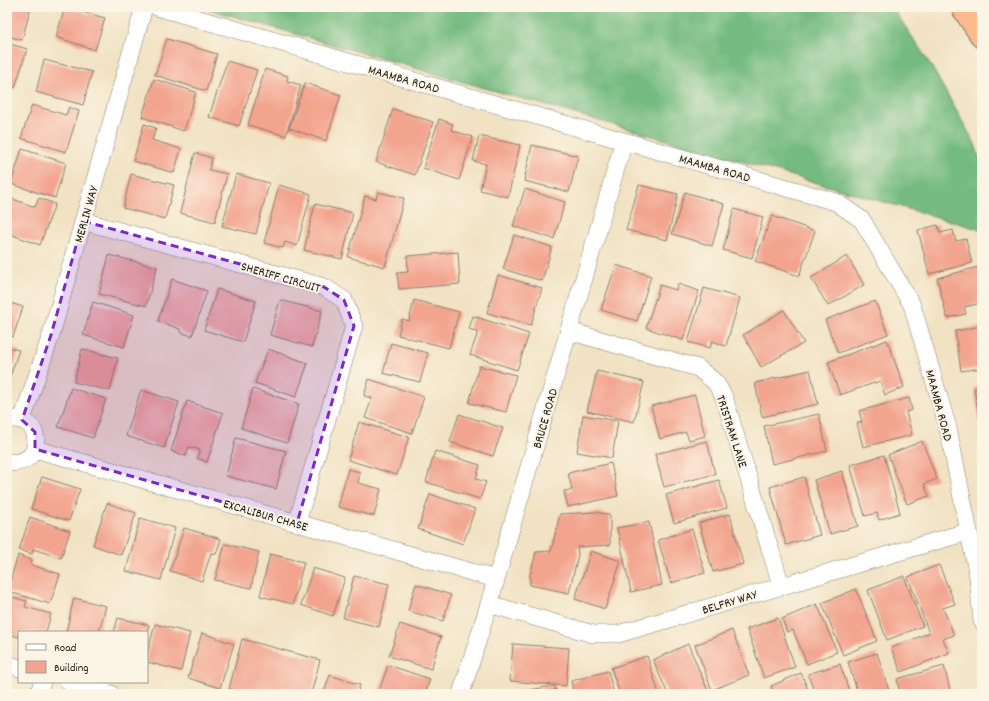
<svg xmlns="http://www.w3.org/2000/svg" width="989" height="701" font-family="Dekko,sans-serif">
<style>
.forest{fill:#75bb80;stroke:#486c4e}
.building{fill:#f2a48e}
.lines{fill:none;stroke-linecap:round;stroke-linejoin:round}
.street-casing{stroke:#867f70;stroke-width:18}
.highway-casing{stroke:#867f70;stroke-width:24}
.street{stroke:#fff;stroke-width:17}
.highway{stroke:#fcba8d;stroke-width:22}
.marked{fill:#7b2cbf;fill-opacity:0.2;stroke:#7b2cbf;stroke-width:3;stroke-dasharray:8 5;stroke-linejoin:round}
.labels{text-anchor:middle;stroke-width:4;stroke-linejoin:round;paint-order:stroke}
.street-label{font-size:13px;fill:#1c1c1c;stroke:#fcf5e5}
</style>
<rect width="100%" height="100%" fill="#fcf5e5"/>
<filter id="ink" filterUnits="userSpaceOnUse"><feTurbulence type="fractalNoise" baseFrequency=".025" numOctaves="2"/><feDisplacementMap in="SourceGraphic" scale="8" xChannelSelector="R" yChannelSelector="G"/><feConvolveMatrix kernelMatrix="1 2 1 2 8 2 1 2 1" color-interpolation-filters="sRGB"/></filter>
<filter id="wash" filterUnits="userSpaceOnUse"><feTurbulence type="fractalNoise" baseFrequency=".012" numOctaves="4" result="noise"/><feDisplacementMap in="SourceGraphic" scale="16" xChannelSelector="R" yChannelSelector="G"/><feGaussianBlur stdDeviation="0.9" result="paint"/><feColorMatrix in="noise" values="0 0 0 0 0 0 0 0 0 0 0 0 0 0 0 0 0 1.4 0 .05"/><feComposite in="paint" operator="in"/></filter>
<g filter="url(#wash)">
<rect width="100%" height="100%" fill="#f1e2c3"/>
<!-- forest -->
<path class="forest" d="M201 7H892L930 64 974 142 982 165V230Z"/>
<g id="blocks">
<!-- building -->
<path class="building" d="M7 7H31L22 40 7 36Z
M65 7 105 18 95 50 56 37Z
M167 39 217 54 206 91 155 75Z
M7 43 27 49 15 88 7 85Z
M44 60 92 72 83 105 36 92Z
M227 61 257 70 239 126 209 117Z
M265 69 288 76 287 81 301 85 286 136 248 125Z
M154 79 196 92 184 131 142 117Z
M305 83 341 95 326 141 289 128Z
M32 105 66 115 69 107 79 111 66 152 21 138Z
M393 109 433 122 415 175 376 162Z
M439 119 453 124 451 130 473 137 459 180 423 168Z
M144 124 156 128 152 140 181 149 174 173 133 161Z
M479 136 520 145 508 197 480 190 486 164 473 161Z
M532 145 578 156 569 192 524 181Z
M22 149 66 163 55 198 11 184Z
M195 153 212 158 209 170 227 174 215 222 180 213Z
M131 174 174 185 165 219 123 208Z
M236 174 269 183 256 234 222 226Z
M279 185 311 194 297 246 285 242 283 248 264 243Z
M639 185 678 194 667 240 626 230Z
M525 189 565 202 554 239 513 226Z
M378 192 404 198 385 267 348 257 365 196 376 199Z
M685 192 724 204 712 246 672 234Z
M10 198 35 207 39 198 55 204 40 245 7 233V205Z
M315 204 353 213 342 259 304 250Z
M734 209 763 217 752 258 723 250Z
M772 216 815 231 799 276 755 261Z
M938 225 940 233 953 230 956 241 966 239 972 263 929 274 918 230Z
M514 235 552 247 542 281 503 269Z
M458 252 460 284 399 289 397 273 408 272 407 256Z
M109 255 157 267 146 306 99 294Z
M847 256 864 285 828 306 811 278Z
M616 265 651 276 637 321 601 310Z
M982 266V303L964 307 966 314 947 318 937 278Z
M498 275 542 288 531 325 487 313Z
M172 279 207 291 192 336 180 332V329L158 321Z
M678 284 699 291 683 340 646 328 660 285 676 290Z
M704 288 740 298 726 346 712 341 710 348 688 342Z
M217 289 256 301 243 342 204 330Z
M280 300 322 311 312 347 270 335Z
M414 300 459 312 449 348 398 335 402 319 409 321Z
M875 301 888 334 838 353 825 320Z
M7 302 23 307 13 337 7 335Z
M93 302 134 315 124 347 83 335Z
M784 310 804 343 761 367 743 335Z
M473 316 529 334 517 370 470 355 478 332 469 329Z
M982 326V368L961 371 955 331Z
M887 340 904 387 885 395 880 381 840 395 828 362Z
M391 343 428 353 420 382 383 373Z
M7 347 19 350 7 386Z
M82 349 118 358 110 391 74 382Z
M268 349 308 363 296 397 255 383Z
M479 366 516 375 506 412 469 403Z
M810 370 818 404 762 417 755 383Z
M597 371 644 382 634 422 587 411Z
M369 379 424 397 412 433 365 418 372 398 364 396Z
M982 387V421L980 422 974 388Z
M71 388 106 399 93 438 58 427Z
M253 389 299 404 287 443 241 428Z
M141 390 179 402 164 448 126 436Z
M695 395 705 436 689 440 686 432 660 439 651 406Z
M909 398 912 410 906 412 912 435 863 447 857 423 862 422 859 411Z
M187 401 223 413 207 462 197 458 200 450 189 447 186 456 171 451Z
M459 414 503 428 493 456 450 442Z
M819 414 827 451 772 464 764 426Z
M583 415 618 421 612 458 577 452Z
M359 422 409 437 397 475 348 460Z
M236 438 286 451 276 489 226 476Z
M707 441 715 474 664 487 655 454Z
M922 441 937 479 924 484 929 496 907 504 888 455Z
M435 451 480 465 476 479 486 482 480 499 426 482Z
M884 455 900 513 879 520 877 513 865 516 850 465Z
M611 463 618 496 568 507 564 491 572 490 568 473Z
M348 469 360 472 358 483 381 489 374 516 338 507Z
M842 471 858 526 830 534 814 480Z
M42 477 80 489 69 521 31 509Z
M804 477 820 535 786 545 770 487Z
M719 480 727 508 674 523 666 495Z
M430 494 475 509 463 544 418 529Z
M107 503 136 513 121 555 93 545Z
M596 512 610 515V545L577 547 578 555 569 593 530 585V575L536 552 551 551 560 514Z
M730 514 743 564 713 572 699 523Z
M30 517 70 531 61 558 33 549 32 554 19 550Z
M140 518 175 528 161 580 126 571Z
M649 522 662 585 631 592 617 528Z
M184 528 221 539 216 554 211 553 202 581 170 571Z
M692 529 705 573 671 583 658 540Z
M225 544 259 552 251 588 215 580Z
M591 551 621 561 605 609 575 599Z
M270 554 304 562 293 604 260 596Z
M18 555 32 560 31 565 60 574 50 604 7 591Z
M939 565 955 604 943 608 954 635 943 639 949 653 901 672 891 648 929 633 908 577Z
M313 568 345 578 333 616 301 605Z
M354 576 389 584 379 627 343 618Z
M904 576 923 626 887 640 868 590Z
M416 584 451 595 443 621 408 611Z
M856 589 877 641 843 655 822 603Z
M11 597 27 601 25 607 51 614 46 632H19V637L7 634V613Z
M74 598 106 606 99 632H66Z
M817 604 837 652 807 664 793 630 787 632 782 619Z
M118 618 149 625 147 632H114Z
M778 618 795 667 764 678 747 629Z
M155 624 190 633 181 671 147 662V655Z
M400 624 441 637 431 669 389 656Z
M732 630 749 675 712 690 695 645Z
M202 633 234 644 220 688 188 678Z
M242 639 320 660 311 694H248L229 689Z
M513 644 569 648 566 686 510 681Z
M688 644 708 691 700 694H668L653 660Z
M877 653 890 694H858L848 662Z
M647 656 659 694H620L611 668Z
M840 664 850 694H815L808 674Z
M388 665 430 679 425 694H378Z
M944 666 951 694H900L897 679Z
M608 671 614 694H574L571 681Z
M801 673 810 694H774L771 686Z
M330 675 360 685 357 694H318L319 691 324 692Z
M555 686 556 694H509V693Z"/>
</g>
</g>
<g filter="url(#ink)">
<use href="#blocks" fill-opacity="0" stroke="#867f70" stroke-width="1"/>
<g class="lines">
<!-- street casing -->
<g class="street-casing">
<path id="street" d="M157 7 836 202 862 220 912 305 948 428 978 577 982 621
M83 221 324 287 344 300 354 326 297 523
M569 331 698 368 716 383 724 397 781 585
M7 420C43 411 48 468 7 462
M22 420 51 335 144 7
M35 449 496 579
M489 604 593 634H618L967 532
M7 664 19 668
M69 682 111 694
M39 694 42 682
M461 694 489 604 624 141"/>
</g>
<!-- highway casing -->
<g class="highway-casing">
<path id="highway" d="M962 7 982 37"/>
</g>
<!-- street -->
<use href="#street" class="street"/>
<!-- highway -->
<use href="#highway" class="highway"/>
</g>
</g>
<!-- marked area -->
<path class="marked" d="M83 221 324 287 344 300 354 326 297 523 35 449V432L22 420 51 335Z"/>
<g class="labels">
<!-- street labels -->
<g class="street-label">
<text transform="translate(404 78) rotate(16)" y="5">MAAMBA ROAD</text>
<text transform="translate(715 167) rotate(16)" y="5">MAAMBA ROAD</text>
<text transform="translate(85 214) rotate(-74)" y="5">MERLIN WAY</text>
<text transform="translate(281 276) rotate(16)" y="5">SHERIFF CIRCUIT</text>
<text transform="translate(940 405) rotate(75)" y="5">MAAMBA ROAD</text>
<text transform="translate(544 418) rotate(-74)" y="5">BRUCE ROAD</text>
<text transform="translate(733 431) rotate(72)" y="5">TRISTRAM LANE</text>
<text transform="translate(266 514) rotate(16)" y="5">EXCALIBUR CHASE</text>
<text transform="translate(729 601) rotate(-17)" y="5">BELFRY WAY</text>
</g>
</g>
<!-- margin -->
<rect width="989" height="701" fill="none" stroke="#fcf5e5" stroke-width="24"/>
<!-- legend -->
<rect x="18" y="631" width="130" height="52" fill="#fcf5e5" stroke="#a29e95"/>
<rect x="26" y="644" width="20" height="6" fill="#ffffff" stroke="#a29e95"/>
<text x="54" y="651" font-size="12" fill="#1c1c1c">Road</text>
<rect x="26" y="661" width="20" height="12" fill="#f2a48e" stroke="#a29e95"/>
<text x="54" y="671" font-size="12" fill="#1c1c1c">Building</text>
</svg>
